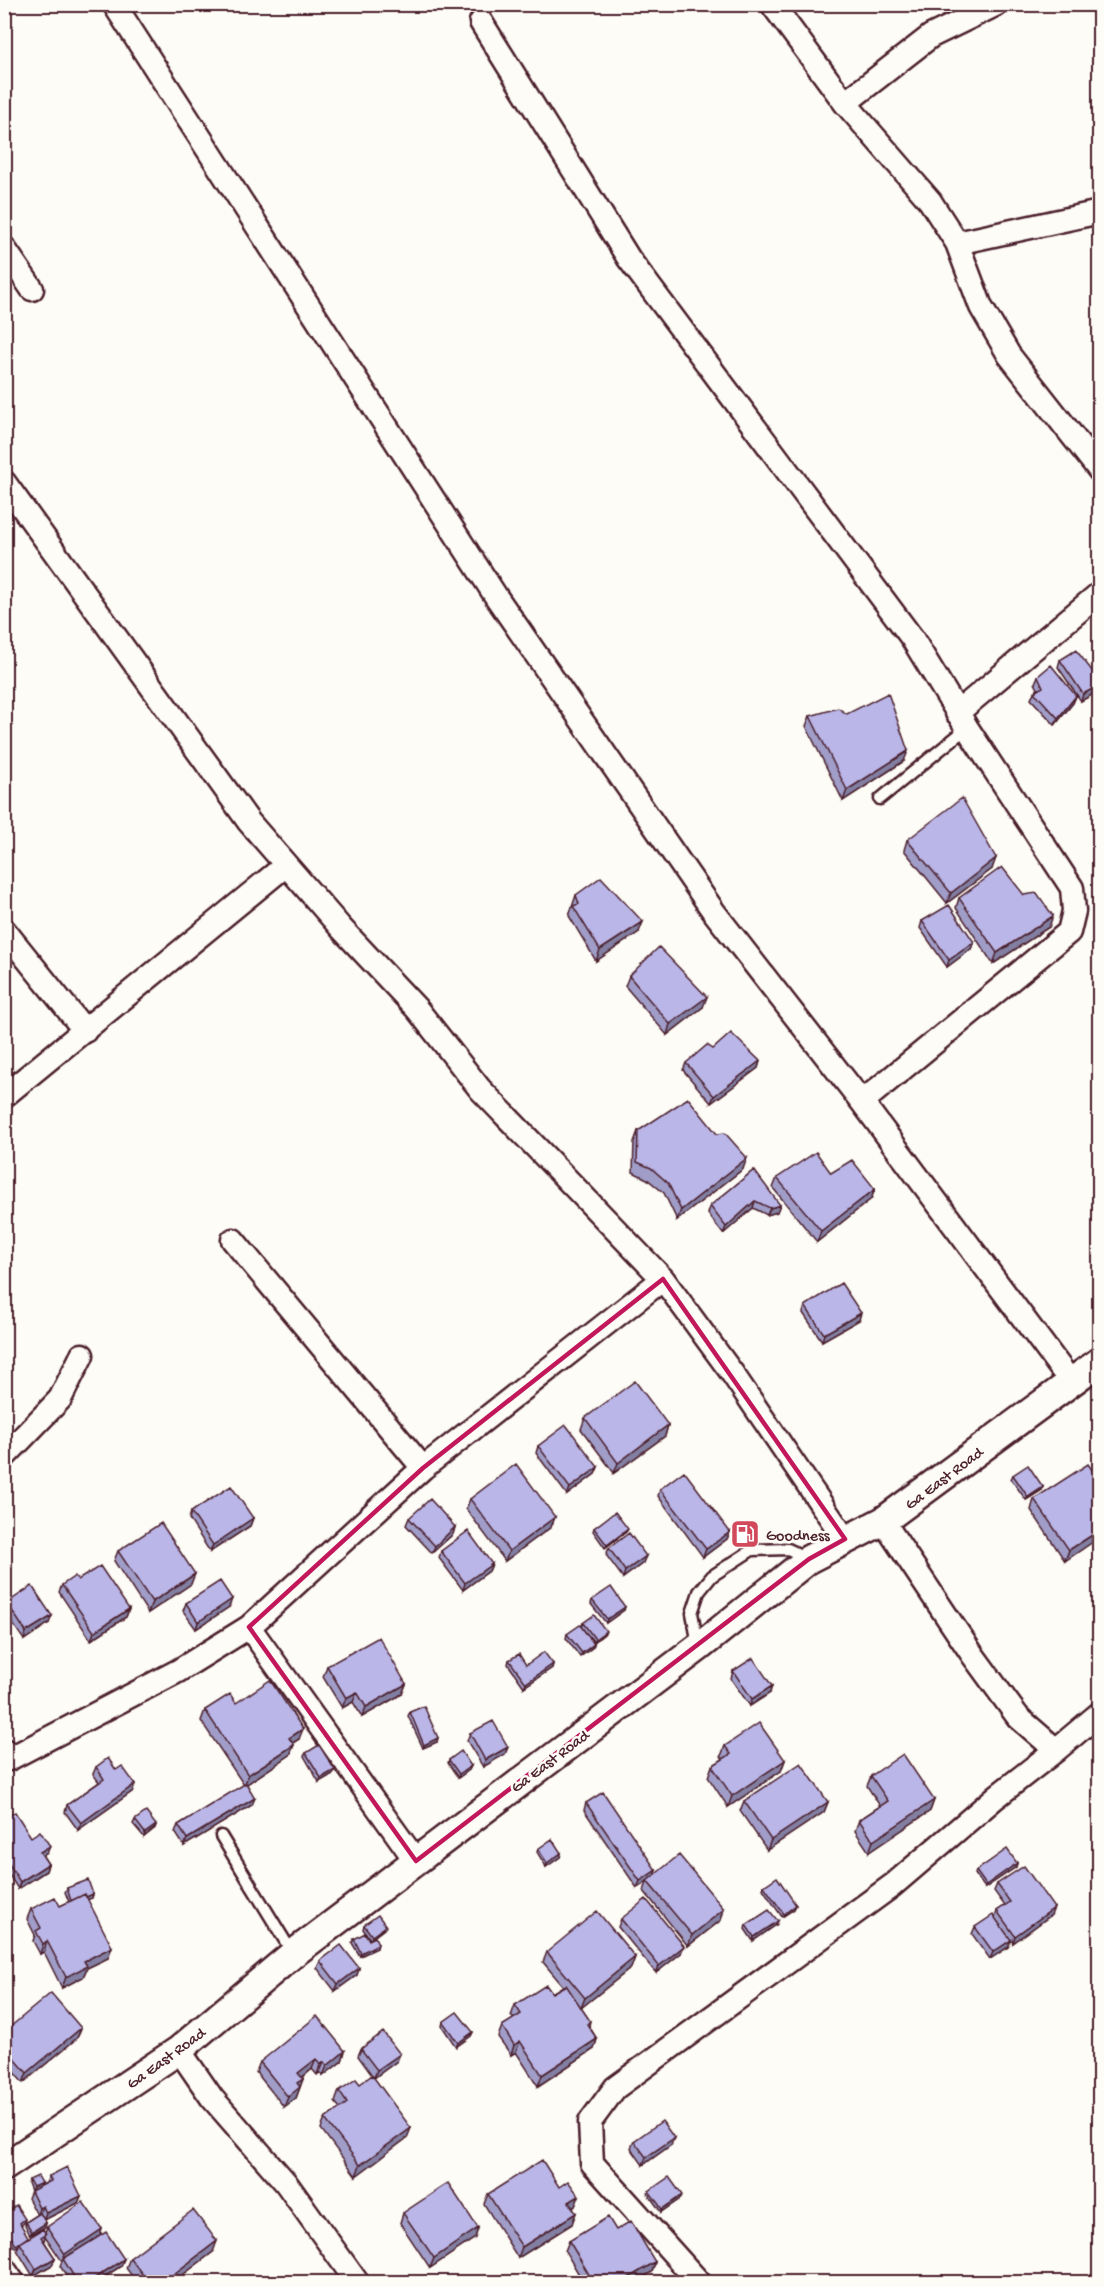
<svg xmlns="http://www.w3.org/2000/svg" width="1104" height="2287" font-family="'Gochi Hand',sans-serif">
<style>
.lines{fill:none;stroke-linecap:round;stroke-linejoin:round}
.service-casing{stroke:#4a1f2b;stroke-width:15}
.minor-casing{stroke:#4a1f2b;stroke-width:27}
.tertiary-casing{stroke:#4a1f2b;stroke-width:32}
.service{stroke:#fdfcf7;stroke-width:10}
.minor{stroke:#fdfcf7;stroke-width:22}
.tertiary{stroke:#fdfcf7;stroke-width:27}
.wall{fill:#a09dc8;stroke:#4a1f2b;stroke-width:1.5}
.shaded-wall{fill:#827fa2;stroke:#4a1f2b;stroke-width:1.5}
.building{fill:#bab6e8;stroke:#4a1f2b;stroke-width:1.5}
.marked{fill:none;stroke:#c2185b;stroke-width:4.5;stroke-linejoin:round}
.labels{text-anchor:middle;stroke-width:5;stroke-linejoin:round;paint-order:stroke}
.street-label{font-size:16px;fill:#4a1f2b;stroke:#fdfcf7}
.poi-label{font-size:16px;fill:#4a1f2b;stroke:#fdfcf7;text-anchor:start}
</style>
<rect width="100%" height="100%" fill="#fdfcf7"/>
<filter id="ink" filterUnits="userSpaceOnUse"><feTurbulence type="fractalNoise" baseFrequency=".0167" numOctaves="2"/><feDisplacementMap in="SourceGraphic" scale="12" xChannelSelector="R" yChannelSelector="G"/><feConvolveMatrix kernelMatrix="1 2 1 2 8 2 1 2 1" color-interpolation-filters="sRGB"/></filter>
<g filter="url(#ink)">
<g class="lines">
<!-- service casing -->
<g class="service-casing">
<path id="service" d="M880 799 967 728
M698 1644 692 1613 699 1592 712 1576 752 1550 788 1549 807 1558
M221 1836 293 1954"/>
</g>
<!-- minor casing -->
<g class="minor-casing">
<path id="minor" d="M114 4 497 598 714 912 862 1102 1071 1382
M772 4 845 103 930 201 957 243 981 307 1009 355 1100 471
M481 22 629 259 912 638 967 728 1072 888 1074 911 1069 932 862 1102
M845 103 931 36 997 4
M957 243 1100 212
M4 248 32 289
M4 482 249 822 341 928 417 1009 480 1089 663 1279 732 1373 845 1539
M957 713 1100 593
M4 930 85 1031
M4 1096 286 865
M233 1240 423 1468
M4 1457 60 1399 82 1355
M883 1521 972 1654 1018 1717 1056 1750 1100 1713
M249 1627 423 1468 663 1279
M4 1750 9 1759 178 1671 249 1627 416 1861
M179 2050 212 2098 286 2183 357 2282
M4 2269 13 2282
M699 2282 592 2163 590 2122 615 2088 893 1885 996 1797 1056 1750"/>
</g>
<!-- tertiary casing -->
<g class="tertiary-casing">
<path id="tertiary" d="M4 2167 179 2050 293 1954 699 1647 809 1559 883 1521 1100 1361"/>
</g>
<!-- service -->
<use href="#service" class="service"/>
<!-- minor -->
<use href="#minor" class="minor"/>
<!-- tertiary -->
<use href="#tertiary" class="tertiary"/>
</g>
<!-- wall -->
<path class="wall" d="M1100 656V678L1094 665 1097 658Z
M1060 660 1099 691 1081 701 1058 667Z
M1038 676 1076 696 1073 703 1055 725 1031 699 1034 692 1038 689 1035 683Z
M810 716 904 761 843 801 806 726Z
M907 840 992 869 947 903 904 850Z
M576 895 639 932 596 961 569 916Z
M959 898 1049 927 993 964 956 908Z
M922 921 974 942 971 949 947 967 920 928Z
M629 976 703 1007 667 1035 625 986Z
M713 1049 760 1061 758 1068 711 1103 683 1070 686 1063Z
M638 1131 743 1169 677 1220 664 1193 647 1179 633 1172 634 1142Z
M754 1170 777 1212 767 1215 753 1208 723 1234 708 1214 710 1206Z
M831 1173 875 1189 871 1199 817 1242 773 1188 777 1178Z
M805 1306 859 1320 822 1341 803 1313Z
M585 1418 668 1425 665 1436 614 1473 581 1429Z
M538 1446 598 1467 595 1474 567 1495 536 1453Z
M1013 1475 1042 1490 1026 1500 1011 1479Z
M1100 1481 1065 1561 1031 1510 1034 1499Z
M660 1489 730 1532 727 1539 703 1557 658 1496Z
M470 1499 555 1517 551 1527 505 1561 466 1509Z
M191 1512 253 1518 250 1526 210 1552 189 1519Z
M409 1518 455 1527 453 1534 432 1553 406 1525Z
M594 1528 626 1532 605 1548 593 1531Z
M609 1548 643 1563 623 1578 606 1555Z
M118 1551 191 1584 148 1613 114 1561Z
M441 1551 492 1564 489 1571 463 1590 439 1558Z
M78 1580 129 1609 126 1617 91 1640 59 1592 62 1585Z
M592 1600 624 1610 606 1623 591 1604Z
M7 1603 49 1623 24 1640 4 1611Z
M186 1603 229 1607 196 1629 183 1611Z
M583 1623 604 1634 594 1642 581 1627Z
M567 1634 593 1647 580 1657 566 1638Z
M509 1660 526 1665 553 1664 552 1668 524 1687 508 1664Z
M327 1666 406 1684 402 1694 362 1717 353 1702 342 1708 323 1677Z
M733 1671 770 1693 750 1706 731 1679Z
M236 1703 299 1739 293 1743 290 1755 247 1784 252 1805 184 1846 175 1832 178 1825 244 1785 201 1721 205 1710Z
M410 1712 437 1742 423 1748 408 1716Z
M470 1733 508 1747 505 1754 483 1767 467 1741Z
M725 1746 785 1760 781 1771 728 1807 708 1777 712 1766 723 1759 721 1756Z
M306 1753 333 1774 319 1782 304 1756Z
M449 1760 471 1766 469 1770 458 1778 448 1763Z
M96 1767 116 1770 133 1791 78 1830 65 1812 67 1805 99 1782 93 1774Z
M871 1776 934 1800 930 1811 869 1852 855 1831 859 1820 880 1806 867 1786Z
M744 1801 828 1802 824 1812 767 1850 740 1811Z
M586 1803 656 1870 654 1875 724 1909 721 1920 688 1946 644 1891 647 1882 637 1888 584 1810Z
M4 1818 31 1837 50 1846 47 1853 43 1856 48 1864 46 1871 18 1889 4 1867Z
M135 1820 156 1825 155 1828 144 1837 133 1824Z
M538 1849 561 1853 560 1857 546 1867 537 1852Z
M1017 1863 1016 1867 985 1888 975 1874 976 1871Z
M997 1884 1051 1915 1013 1943 1011 1940 1008 1947 990 1959 972 1934 975 1927 995 1918 997 1911 1005 1906 994 1891Z
M764 1886 796 1905 794 1909 782 1917 763 1889Z
M67 1888 93 1894 92 1898 87 1899 108 1958 87 1968 83 1977 62 1988 44 1952 40 1954 33 1941 35 1935 27 1919 31 1909 60 1906 69 1902 65 1892Z
M621 1919 681 1953 656 1973 618 1927Z
M364 1925 384 1929 372 1938 377 1948 360 1956 352 1943 354 1939H370L363 1929Z
M746 1925H776L753 1941 745 1929Z
M547 1952 635 1957 631 1968 581 2008 590 2021 589 2026 597 2039 594 2049 538 2086 516 2052 511 2055 498 2037 502 2026 514 2019 511 2016 515 2005 552 1993 563 1986 543 1962Z
M320 1961 359 1968 357 1975 335 1991 317 1968Z
M443 2022 473 2032 471 2036 456 2047 442 2026Z
M81 2028 77 2038 23 2083 4 2061V2032Z
M361 2049 397 2061 374 2078 358 2056Z
M345 2051 342 2061 323 2076 320 2072 317 2075 312 2069 302 2078 303 2079 296 2098 284 2107 256 2072 260 2062Z
M339 2091 407 2138 356 2176 321 2129 325 2119 340 2108 335 2102Z
M634 2141 671 2145 643 2165 631 2148Z
M49 2176 81 2196 78 2203 44 2220 46 2223 45 2227 30 2235 25 2225 26 2222 37 2215 28 2198 31 2191 28 2183 29 2180 40 2186 46 2183Z
M559 2187 579 2196 575 2206 573 2208 572 2224 518 2258 484 2204 488 2194Z
M649 2191 680 2199 661 2212 648 2194Z
M403 2213 478 2228 475 2238 430 2268 400 2223Z
M4 2215 25 2219 24 2223 21 2225 28 2238 45 2232 47 2227 100 2236 121 2266 95 2283H71L60 2266 62 2261 45 2236 44 2241 55 2258 52 2265 33 2276 17 2250 19 2245 15 2248 4 2233Z
M616 2230 655 2262 652 2272 634 2283H584L565 2251 569 2241Z
M213 2252 172 2283H137L126 2268 130 2258Z"/>
<!-- shaded-wall -->
<path class="shaded-wall" d="M1100 685 1099 691 1081 701 1083 694Z
M1076 696 1073 703 1055 725 1058 718Z
M908 751 904 761 843 801 847 790Z
M996 858 992 869 947 903 951 893Z
M1053 916 1049 927 993 964 997 953Z
M643 922 639 932 596 961 600 950Z
M974 942 971 949 947 967 949 960Z
M707 997 703 1007 667 1035 670 1024Z
M760 1061 758 1068 711 1103 714 1096Z
M747 1158 743 1169 677 1220 681 1210Z
M875 1189 871 1199 817 1242 821 1231Z
M755 1201 753 1208 723 1234 726 1227Z
M780 1205 777 1212 767 1215 770 1208Z
M861 1313 859 1320 822 1341 824 1334Z
M668 1425 665 1436 614 1473 618 1463Z
M598 1467 595 1474 567 1495 570 1488Z
M1043 1487 1042 1490 1026 1500 1028 1497Z
M555 1517 551 1527 505 1561 509 1551Z
M253 1518 250 1526 210 1552 213 1545Z
M455 1527 453 1534 432 1553 435 1546Z
M628 1529 626 1532 605 1548 607 1545Z
M1100 1530V1537L1065 1561 1069 1550Z
M730 1532 727 1539 703 1557 706 1549Z
M646 1556 643 1563 623 1578 625 1571Z
M492 1564 489 1571 463 1590 465 1583Z
M195 1574 191 1584 148 1613 152 1602Z
M232 1599 229 1607 196 1629 198 1622Z
M625 1607 624 1610 606 1623 607 1619Z
M129 1609 126 1617 91 1640 94 1632Z
M52 1616 49 1623 24 1640 26 1632Z
M606 1631 604 1634 594 1642 595 1639Z
M594 1644 593 1647 580 1657 582 1653Z
M553 1664 552 1668 524 1687 526 1683Z
M406 1684 402 1694 362 1717 366 1707Z
M772 1686 770 1693 750 1706 752 1699Z
M357 1692 353 1702 342 1708 346 1698Z
M303 1729 299 1739 285 1748 289 1738Z
M438 1738 437 1742 423 1748 424 1745Z
M294 1745 290 1755 244 1786 248 1775Z
M508 1747 505 1754 483 1767 485 1760Z
M785 1760 781 1771 728 1807 732 1796Z
M471 1766 469 1770 458 1778 459 1774Z
M335 1770 333 1774 319 1782 321 1778Z
M135 1784 133 1791 78 1830 81 1823Z
M255 1798 252 1805 184 1846 187 1839Z
M934 1800 930 1811 869 1852 873 1841Z
M828 1802 824 1812 767 1850 771 1840Z
M156 1825 155 1828 144 1837 145 1833Z
M50 1846 47 1853 38 1859 40 1852Z
M561 1853 560 1857 546 1867 547 1863Z
M1017 1863 1016 1867 985 1888 986 1885Z
M48 1864 46 1871 18 1889 20 1882Z
M656 1870 654 1877 637 1888 640 1881Z
M93 1894 92 1898 71 1906 72 1902Z
M796 1905 794 1909 782 1917 784 1914Z
M1054 1908 1051 1915 1013 1943 1015 1936Z
M724 1909 721 1920 688 1946 692 1935Z
M778 1921 776 1925 753 1941 754 1937Z
M386 1926 384 1929 371 1939 372 1936Z
M1011 1940 1008 1947 990 1959 993 1952Z
M47 1941 44 1952 40 1954 43 1944Z
M378 1944 377 1948 360 1956 361 1953Z
M684 1946 681 1953 656 1973 659 1966Z
M112 1947 108 1958 87 1968 83 1977 62 1988 66 1977 84 1961Z
M635 1957 631 1968 581 2008 585 1998Z
M359 1968 357 1975 335 1991 338 1984Z
M81 2028 77 2038 23 2083 27 2073Z
M473 2032 471 2036 456 2047 458 2043Z
M597 2039 594 2049 538 2086 542 2075Z
M520 2041 516 2052 511 2055 514 2045Z
M345 2051 342 2061 323 2076 327 2066Z
M400 2054 397 2061 374 2078 377 2070Z
M316 2059 312 2069 294 2084 298 2073Z
M324 2062 320 2072 317 2075 320 2065Z
M303 2079 296 2098 284 2107 288 2097 297 2083Z
M411 2128 407 2138 356 2176 360 2165Z
M674 2138 671 2145 643 2165 646 2157Z
M42 2183 40 2187 31 2191 33 2187Z
M682 2195 680 2199 661 2212 662 2209Z
M81 2196 78 2203 44 2220 46 2213Z
M579 2196 575 2206 565 2213 569 2202Z
M43 2206 40 2213 37 2215 39 2208Z
M576 2213 572 2224 518 2258 522 2247Z
M46 2223 45 2227 30 2235 32 2232Z
M478 2228 475 2238 430 2268 434 2258Z
M102 2229 100 2237 63 2259 65 2254Z
M217 2241 213 2252 172 2283H162Z
M55 2258 52 2265 33 2276 36 2269Z
M124 2259 121 2266 95 2283H87Z
M655 2262 652 2272 634 2283H620Z"/>
<!-- building -->
<path class="building" d="M1076 650 1100 681V685L1083 694 1060 660Z
M1100 656V665L1097 658Z
M1051 665 1076 696 1058 718 1034 692 1043 687 1038 676Z
M888 693 908 751 847 790 810 716 838 708 847 714Z
M962 798 996 858 951 893 907 840Z
M1002 867 1024 895 1037 893 1053 916 997 953 959 898Z
M601 877 643 922 600 950 573 906 579 904 576 895Z
M949 905 974 942 949 960 922 921Z
M659 947 707 997 670 1024 629 976Z
M731 1033 760 1061 714 1096 686 1063 707 1045 713 1049Z
M688 1098 717 1134 725 1133 747 1158 681 1210 668 1183 651 1168 637 1162 638 1131Z
M816 1152 831 1173 852 1160 875 1189 821 1231 777 1178Z
M754 1170 780 1205 770 1208 755 1201 726 1227 710 1206Z
M841 1283 861 1313 824 1334 805 1306Z
M635 1381 668 1425 618 1463 585 1418Z
M566 1425 598 1467 570 1488 538 1446Z
M516 1464 555 1517 509 1551 470 1499Z
M1088 1464 1100 1481V1530L1069 1550 1034 1499Z
M1028 1465 1043 1487 1028 1497 1013 1475Z
M684 1471 730 1532 706 1549 660 1489Z
M231 1486 253 1518 213 1545 191 1512Z
M430 1499 455 1527 435 1546 409 1518Z
M615 1512 628 1529 607 1545 594 1528Z
M161 1523 195 1574 152 1602 118 1551Z
M468 1531 492 1564 465 1583 441 1551Z
M629 1533 646 1556 625 1571 609 1548Z
M100 1566 129 1609 94 1632 62 1585 75 1576 78 1580Z
M220 1581 232 1599 198 1622 186 1603Z
M32 1586 52 1616 26 1632 7 1603Z
M611 1587 625 1607 607 1619 592 1600Z
M594 1615 606 1631 595 1639 583 1623Z
M580 1625 594 1644 582 1653 567 1634Z
M379 1637 406 1684 366 1707 357 1692 346 1698 327 1666Z
M544 1652 553 1664 526 1683 509 1660 519 1654 526 1665Z
M753 1658 772 1686 752 1699 733 1671Z
M270 1680 303 1729 289 1738 294 1745 248 1775 205 1710 230 1694 236 1703Z
M424 1706 438 1738 424 1745 410 1712Z
M493 1721 508 1747 485 1760 470 1733Z
M759 1723 785 1760 732 1796 712 1766 731 1754 725 1746Z
M319 1745 335 1770 321 1778 306 1753Z
M461 1751 471 1766 459 1774 449 1760Z
M903 1754 934 1800 873 1841 859 1820 888 1801 871 1776Z
M108 1758 116 1770 122 1766 135 1784 81 1823 67 1805 104 1779 96 1767Z
M801 1763 828 1802 771 1840 744 1801Z
M246 1783 255 1798 187 1839 178 1825Z
M603 1792 656 1870 640 1881 586 1803Z
M15 1812 31 1837 40 1831 50 1846 40 1852 48 1864 20 1882 4 1856V1818Z
M146 1812 156 1825 145 1833 135 1820Z
M552 1839 561 1853 547 1863 538 1849Z
M1007 1849 1017 1863 986 1885 976 1871Z
M679 1855 724 1909 692 1935 647 1881Z
M1024 1866 1054 1908 1015 1936 997 1911 1010 1902 997 1884Z
M777 1877 796 1905 784 1914 764 1886Z
M88 1880 93 1894 86 1897 85 1894 71 1901 67 1888Z
M85 1894 112 1947 84 1961 87 1966 66 1977 47 1941 43 1944 36 1931 41 1928 31 1909 55 1897 60 1906Z
M646 1899 684 1946 659 1966 621 1919Z
M769 1910 778 1921 754 1937 746 1925Z
M597 1911 635 1957 585 1998 547 1952Z
M378 1915 386 1926 372 1936 364 1925Z
M993 1915 1011 1940 993 1952 975 1927Z
M365 1933 369 1940 375 1937 378 1944 361 1953 354 1939Z
M341 1945 359 1968 338 1984 320 1961Z
M546 1985 552 1993 566 1985 590 2021 587 2024 597 2039 542 2075 520 2041 514 2045 502 2026 521 2014 515 2005Z
M51 1993 81 2028 27 2073 4 2046V2032Z
M457 2012 473 2032 458 2043 443 2022Z
M317 2016 345 2051 327 2066 324 2062 320 2065 316 2059 298 2073 303 2079 297 2083 300 2087 288 2097 260 2062Z
M383 2032 400 2054 377 2070 361 2049Z
M372 2075 411 2128 360 2165 325 2119 347 2103 339 2091 356 2079 360 2084Z
M662 2121 674 2138 646 2157 634 2141Z
M542 2160 559 2187 568 2181 579 2196 569 2202 576 2213 522 2247 488 2194Z
M67 2167 81 2196 46 2213 43 2206 39 2208 31 2191 51 2181 49 2176Z
M38 2176 42 2183 33 2187 29 2180Z
M669 2177 682 2195 662 2209 649 2191Z
M448 2183 478 2228 434 2258 403 2213Z
M83 2202 102 2229 65 2254 47 2227Z
M16 2205 25 2219 20 2223 28 2237 16 2245 4 2227V2215Z
M193 2210 217 2241 162 2283H149L130 2258Z
M40 2213 46 2223 32 2232 26 2222Z
M608 2217 616 2230 631 2221 655 2262 620 2283H594L569 2241Z
M43 2229 46 2234 41 2237 55 2258 36 2269 20 2243Z
M106 2232 124 2259 87 2283H78L63 2259Z"/>
</g>
<!-- marked area -->
<path class="marked" d="M663 1279 845 1539 809 1559 416 1861 249 1627 423 1468Z"/>
<!-- icons -->
<defs>
<g id="fuel-square" transform="scale(1.5)"><rect x="-9" y="-9" width="18" height="18" rx="4" fill="#d1495b" stroke="#fdfcf7"/><path d="M-5.5-6h7V0h2V4h1.3V-2.5L3-4.5l.8-.8L6-3V5H2.5V1h-1V6h-7ZM-4.2-4.7v3.2H.2V-4.7Z" fill="#fff"/></g>
</defs>
<g fill-rule="evenodd">
<use href="#fuel-square" x="745" y="1534"/>
</g>
<g class="labels">
<!-- street labels -->
<g class="street-label">
<text transform="translate(943 1477) rotate(-37)" y="6">Ga East Road</text>
<text transform="translate(549 1760) rotate(-37)" y="6">Ga East Road</text>
<text transform="translate(165 2057) rotate(-36)" y="6">Ga East Road</text>
</g>
<!-- poi labels -->
<g class="poi-label">
<text x="766" y="1540">Goodness</text>
</g>
</g>
<!-- margin -->
<rect width="1104" height="2287" fill="none" stroke="#fdfcf7" stroke-width="24"/>
<rect x="12" y="12" width="1080" height="2263" fill="none" stroke="#4a1f2b" stroke-width="2" filter="url(#ink)"/>
</svg>
